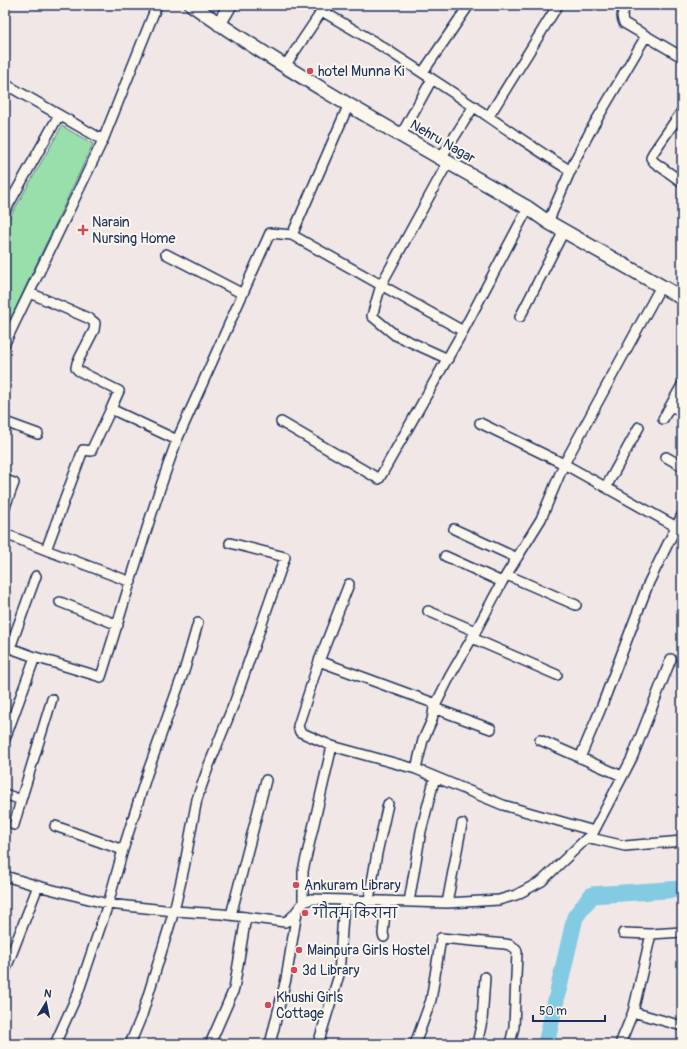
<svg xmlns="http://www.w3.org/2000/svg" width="687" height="1049" font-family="Pangolin,'Playpen Sans Deva',sans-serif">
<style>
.green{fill:#99dfac;stroke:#5a8785}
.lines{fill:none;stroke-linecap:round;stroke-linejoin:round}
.river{stroke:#82cbe2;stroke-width:17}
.street-casing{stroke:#1b2f5e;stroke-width:12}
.secondary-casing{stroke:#1b2f5e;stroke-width:16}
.street{stroke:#fbf7ec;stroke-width:9}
.secondary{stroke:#fbf7ec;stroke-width:13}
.poi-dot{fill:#d1495b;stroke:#fbf7ec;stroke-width:1.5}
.labels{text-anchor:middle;stroke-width:4;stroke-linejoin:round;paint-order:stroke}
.poi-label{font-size:14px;fill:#1b2f5e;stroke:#fbf7ec;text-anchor:start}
.street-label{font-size:14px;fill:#1b2f5e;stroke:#fbf7ec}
</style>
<rect width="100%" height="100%" fill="#f2e7e7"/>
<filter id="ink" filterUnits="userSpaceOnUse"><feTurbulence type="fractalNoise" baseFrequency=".025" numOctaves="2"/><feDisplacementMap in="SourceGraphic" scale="8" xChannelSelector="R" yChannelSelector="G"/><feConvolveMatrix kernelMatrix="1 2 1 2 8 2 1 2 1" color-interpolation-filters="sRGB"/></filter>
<g filter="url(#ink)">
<!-- green -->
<path class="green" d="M62 126 93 144 10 320 5 317V226Z"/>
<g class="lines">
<!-- river -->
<path class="river" d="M546 1044 575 917 592 895 682 889"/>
<!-- street casing -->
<g class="street-casing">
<path id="street" d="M627 5C623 11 620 16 624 23L682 57
M322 11 378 44 432 79 401 135
M285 66 322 11 313 5
M423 72 469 5
M432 79C479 109 523 142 571 171
M5 84 103 140
M349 104 292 235 463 331
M682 111 653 153 651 158 654 162 682 182
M489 116 558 5
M441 158 474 106
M5 211 59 115
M548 222 576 158 593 126 646 36
M166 254 243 294
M30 293 90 319 95 323 94 330 77 363 76 368 79 371 119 391 111 409
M520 317 564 231
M5 343 103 140 157 5
M448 359 395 335 372 316 381 285 448 162
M671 406 682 412
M663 419 682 385
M5 422 38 434
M281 422 379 479 463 331 528 208
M480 423 564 464 682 530
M177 440 270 233 292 235
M666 457 682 466
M5 480 14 483 5 507
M606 487 639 427
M454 529 517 558
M5 534 46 550
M445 556 502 582
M507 575 576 605
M60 602 118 625
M428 611 475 631
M472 638 557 675
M35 657 10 648 36 576
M319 661 436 704
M434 708 491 729
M5 739 35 657 101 677C126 598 148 518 177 440L111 409 91 451 83 450 46 550 131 582
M540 740 622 776
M332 746 300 732 298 726 319 661 349 584
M580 758 601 708 649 582 682 515
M416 769 423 740 432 720 434 708 450 676 472 638 502 582 541 519 564 464 661 286
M5 794 21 800 14 825
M21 800 52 699
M55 826 123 850
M592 835 632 758 671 659
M5 876 38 886 108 904 174 911 222 914 285 922C297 917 298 902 311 899L447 903 499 900 516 895 542 881 587 838 595 839 625 846 682 841
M369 900 377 853 388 804
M303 902V871L332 746 416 769 503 805 594 831
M409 902 421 831 435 777
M447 903 462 824
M231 915 266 780
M623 933 651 934
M384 937 383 934 386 901
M5 971 38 886
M633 1012 682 1026
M55 1044 78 993 108 904 123 850 147 774 185 668 198 623
M130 1044 142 1015 174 911 184 868 197 799 209 765 235 701 285 557 230 543
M210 1044 234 989 246 917
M270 1044 286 979 297 912
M318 1044 339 975 344 900
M415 1044 431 1000 441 938 505 944 510 945 516 949 517 952 514 1027 510 1044
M477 1044 482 1021 485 977
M620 1044 633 1012 651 934 682 932"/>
</g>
<!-- secondary casing -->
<g class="secondary-casing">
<path id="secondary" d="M192 5C299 80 415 143 528 208L548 222 682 298
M219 24 230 5"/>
</g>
<!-- street -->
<use href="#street" class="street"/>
<!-- secondary -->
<use href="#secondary" class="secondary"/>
</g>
</g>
<!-- markers -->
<g class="poi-dot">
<circle cx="310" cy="71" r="4"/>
<path d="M81 224h4v4h4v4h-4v4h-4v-4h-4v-4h4z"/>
<circle cx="296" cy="885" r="4"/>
<circle cx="305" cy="913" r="4"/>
<circle cx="299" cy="950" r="4"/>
<circle cx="294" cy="970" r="4"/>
<circle cx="268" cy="1005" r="4"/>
</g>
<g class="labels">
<!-- poi labels -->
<g class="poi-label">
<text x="318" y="76">hotel Munna Ki</text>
<text x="92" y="227">Narain<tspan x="92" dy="16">Nursing Home</tspan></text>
<text x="304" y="890">Ankuram Library</text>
<text x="313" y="918">गौतम किराना</text>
<text x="307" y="955">Mainpura Girls Hostel</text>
<text x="302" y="975">3d Library</text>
<text x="276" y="1002">Khushi Girls<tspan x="276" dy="16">Cottage</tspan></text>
</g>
<!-- street labels -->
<g class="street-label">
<text transform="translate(443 141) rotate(30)" y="5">Nehru Nagar</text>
</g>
</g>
<!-- margin -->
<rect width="687" height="1049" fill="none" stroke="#fbf7ec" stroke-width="20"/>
<rect x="10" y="10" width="667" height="1029" fill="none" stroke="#1b2f5e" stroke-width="1.5" filter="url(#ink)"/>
<!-- north arrow -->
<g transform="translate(46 1003) rotate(10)" stroke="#fbf7ec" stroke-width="3" paint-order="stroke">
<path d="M0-3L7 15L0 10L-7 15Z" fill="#1b2f5e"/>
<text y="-6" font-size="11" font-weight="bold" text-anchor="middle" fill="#1b2f5e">N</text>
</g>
<!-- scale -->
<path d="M533 1015v6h72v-6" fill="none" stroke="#1b2f5e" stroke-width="2"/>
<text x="539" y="1015" font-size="12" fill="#1b2f5e" stroke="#fbf7ec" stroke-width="3" paint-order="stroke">50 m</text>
</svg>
